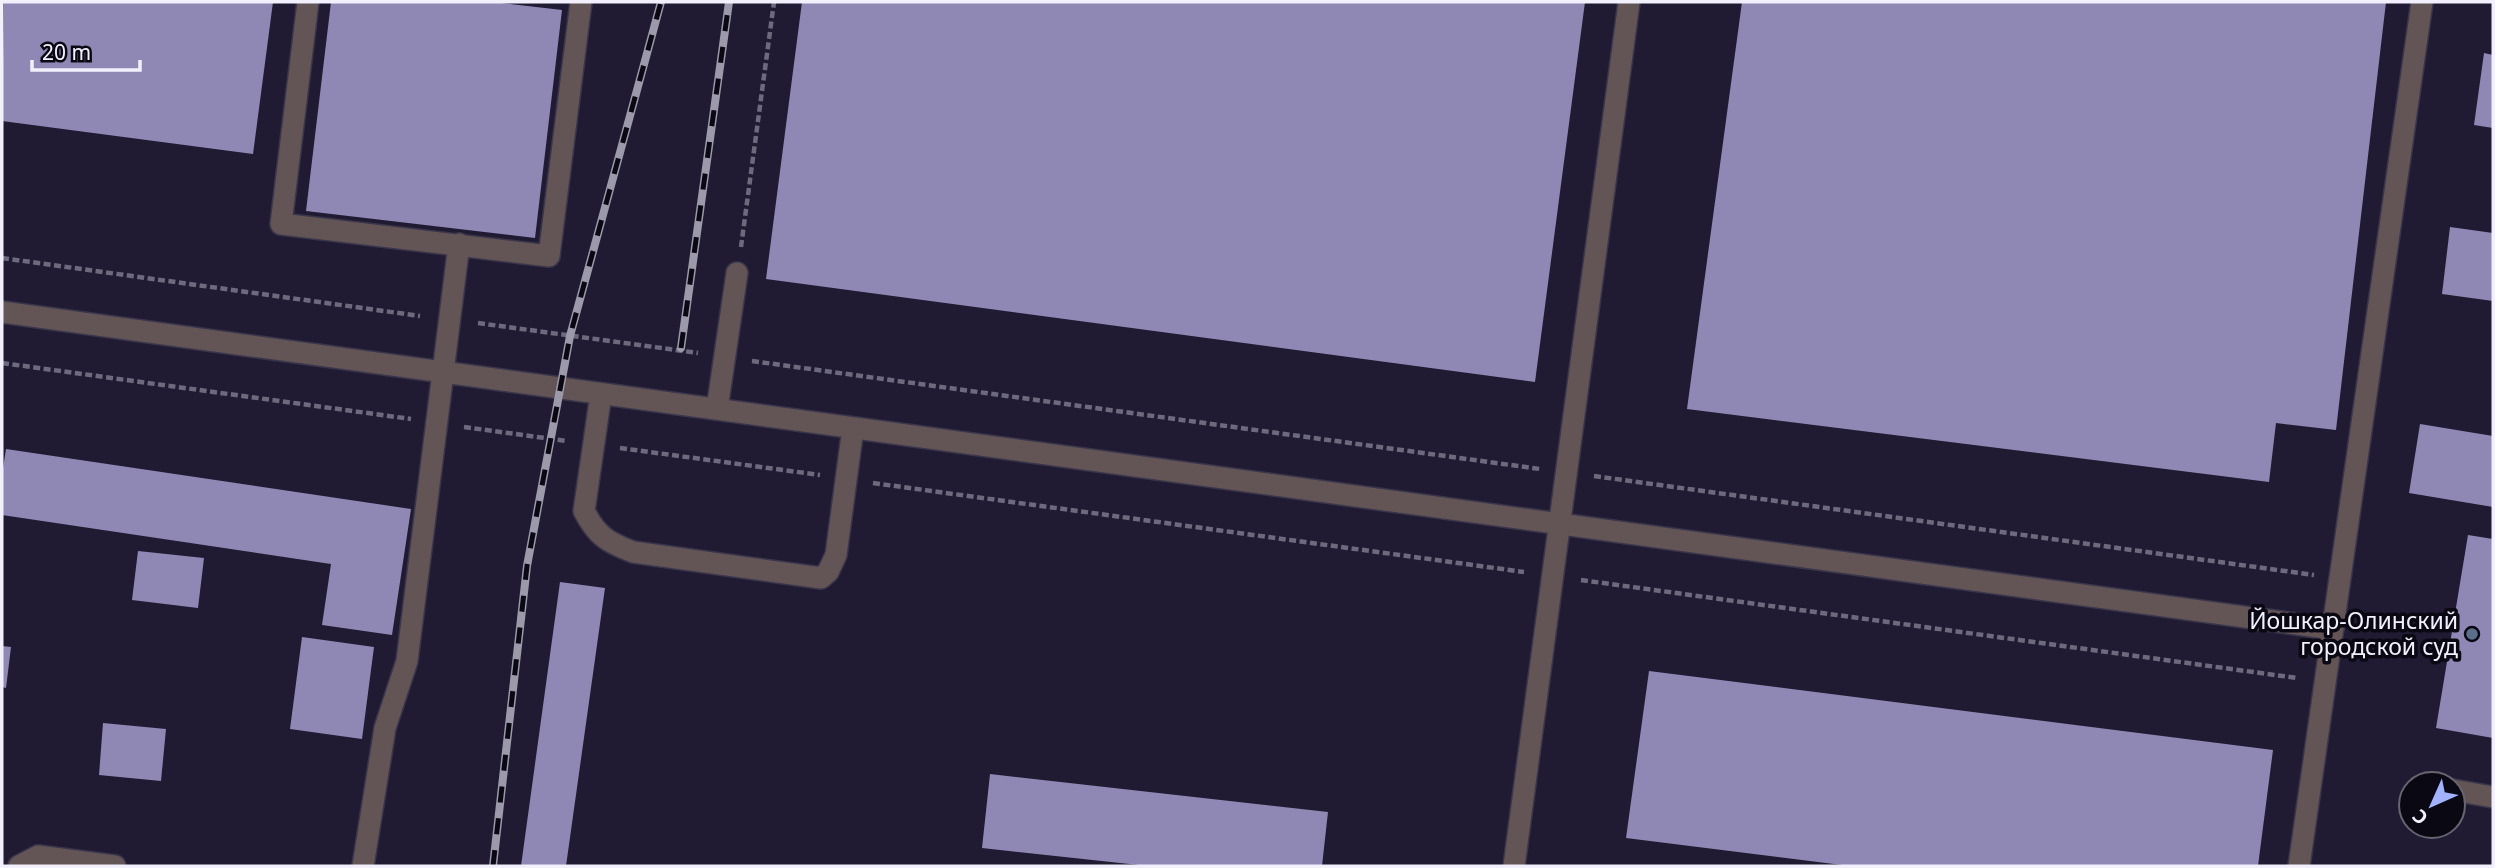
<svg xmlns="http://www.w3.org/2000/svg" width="2495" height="868" font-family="'Noto Sans',sans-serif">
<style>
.building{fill:#9088b4}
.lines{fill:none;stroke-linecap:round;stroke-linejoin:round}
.minor-casing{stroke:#39354b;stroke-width:24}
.path{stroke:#6e6a7e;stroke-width:4.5;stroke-dasharray:7 3.5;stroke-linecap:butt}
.minor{stroke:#635455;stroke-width:21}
.rail-casing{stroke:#9c99aa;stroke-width:8}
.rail{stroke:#0a0812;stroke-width:5;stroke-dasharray:16;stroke-linecap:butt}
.service-dot{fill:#5c6f8a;stroke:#0a0812;stroke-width:2.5}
.labels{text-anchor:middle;stroke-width:7;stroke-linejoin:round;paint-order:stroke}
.poi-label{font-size:23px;fill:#f2f0fd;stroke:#0a0812;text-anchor:end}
</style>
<rect width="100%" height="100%" fill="#201b33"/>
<!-- building -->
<path class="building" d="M4 2H273L253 154 2 121Z
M331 2H494L562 10 535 238 306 211Z
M802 2H1585L1535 382 766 279Z
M1742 2H2386L2336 430 2276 423 2269 482 1687 409Z
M2484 53 2493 55V128L2474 125Z
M2450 227 2493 233V301L2442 294Z
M2420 424 2493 436V507L2409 493Z
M6 449 411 509 392 635 322 625 331 564 2 515V475Z
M2468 535 2493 539V738L2436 728Z
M138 551 204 558 198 608 132 600Z
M560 582 605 588 566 866H521Z
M302 637 374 647 362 739 290 729Z
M2 646 11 647 6 688 2 687Z
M1649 671 2273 750 2258 866H1850L1626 838Z
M103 723 166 729 161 781 99 775Z
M990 774 1328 812 1322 866H1148L982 848Z"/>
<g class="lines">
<!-- minor casing -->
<g class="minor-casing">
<path id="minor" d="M308 2 281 224 549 256 581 2
M2 312 2333 629
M601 394 584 511C597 536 607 542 633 552L821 578 828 572 836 555 853 428
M717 409 737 273
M2453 790 2493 797
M19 866 38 856 115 866
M363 866 385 728 407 661 459 244
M1514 866 1629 2
M2299 866 2422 2"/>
</g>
<!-- path -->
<path class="path" d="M741 247 774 2
M2 258 420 316
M478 323 698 353
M752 361 1540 469
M2 363 411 419
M464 427 567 441
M620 448 820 475
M1594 476 2314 575
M873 483 1524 572
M1581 580 2297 678"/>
<!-- minor -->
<use href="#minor" class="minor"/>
<!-- rail casing -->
<g class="rail-casing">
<path id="rail" d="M681 348 729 2
M493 866 527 566 570 336 661 2"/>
</g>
<!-- rail -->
<use href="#rail" class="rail"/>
</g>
<!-- markers -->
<circle class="service-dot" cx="2472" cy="634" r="7"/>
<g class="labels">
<!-- poi labels -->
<g class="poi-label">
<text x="2458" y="629">Йошкар-Олинский<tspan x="2458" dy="26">городской суд</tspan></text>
</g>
</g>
<!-- border -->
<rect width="2495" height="868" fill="none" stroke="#f2f0fd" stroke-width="7"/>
<!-- north arrow -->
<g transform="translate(2432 805) rotate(225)"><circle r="33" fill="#0a0812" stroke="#676570" stroke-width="2"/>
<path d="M0-5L12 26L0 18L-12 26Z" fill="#a2b2fd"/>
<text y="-10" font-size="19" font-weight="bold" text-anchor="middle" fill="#f2f0fd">С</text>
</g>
<!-- scale -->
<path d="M32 60v10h108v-10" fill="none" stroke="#f2f0fd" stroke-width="3.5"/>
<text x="42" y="60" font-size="21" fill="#f2f0fd" stroke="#0a0812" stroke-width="5" paint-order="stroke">20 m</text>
</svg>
